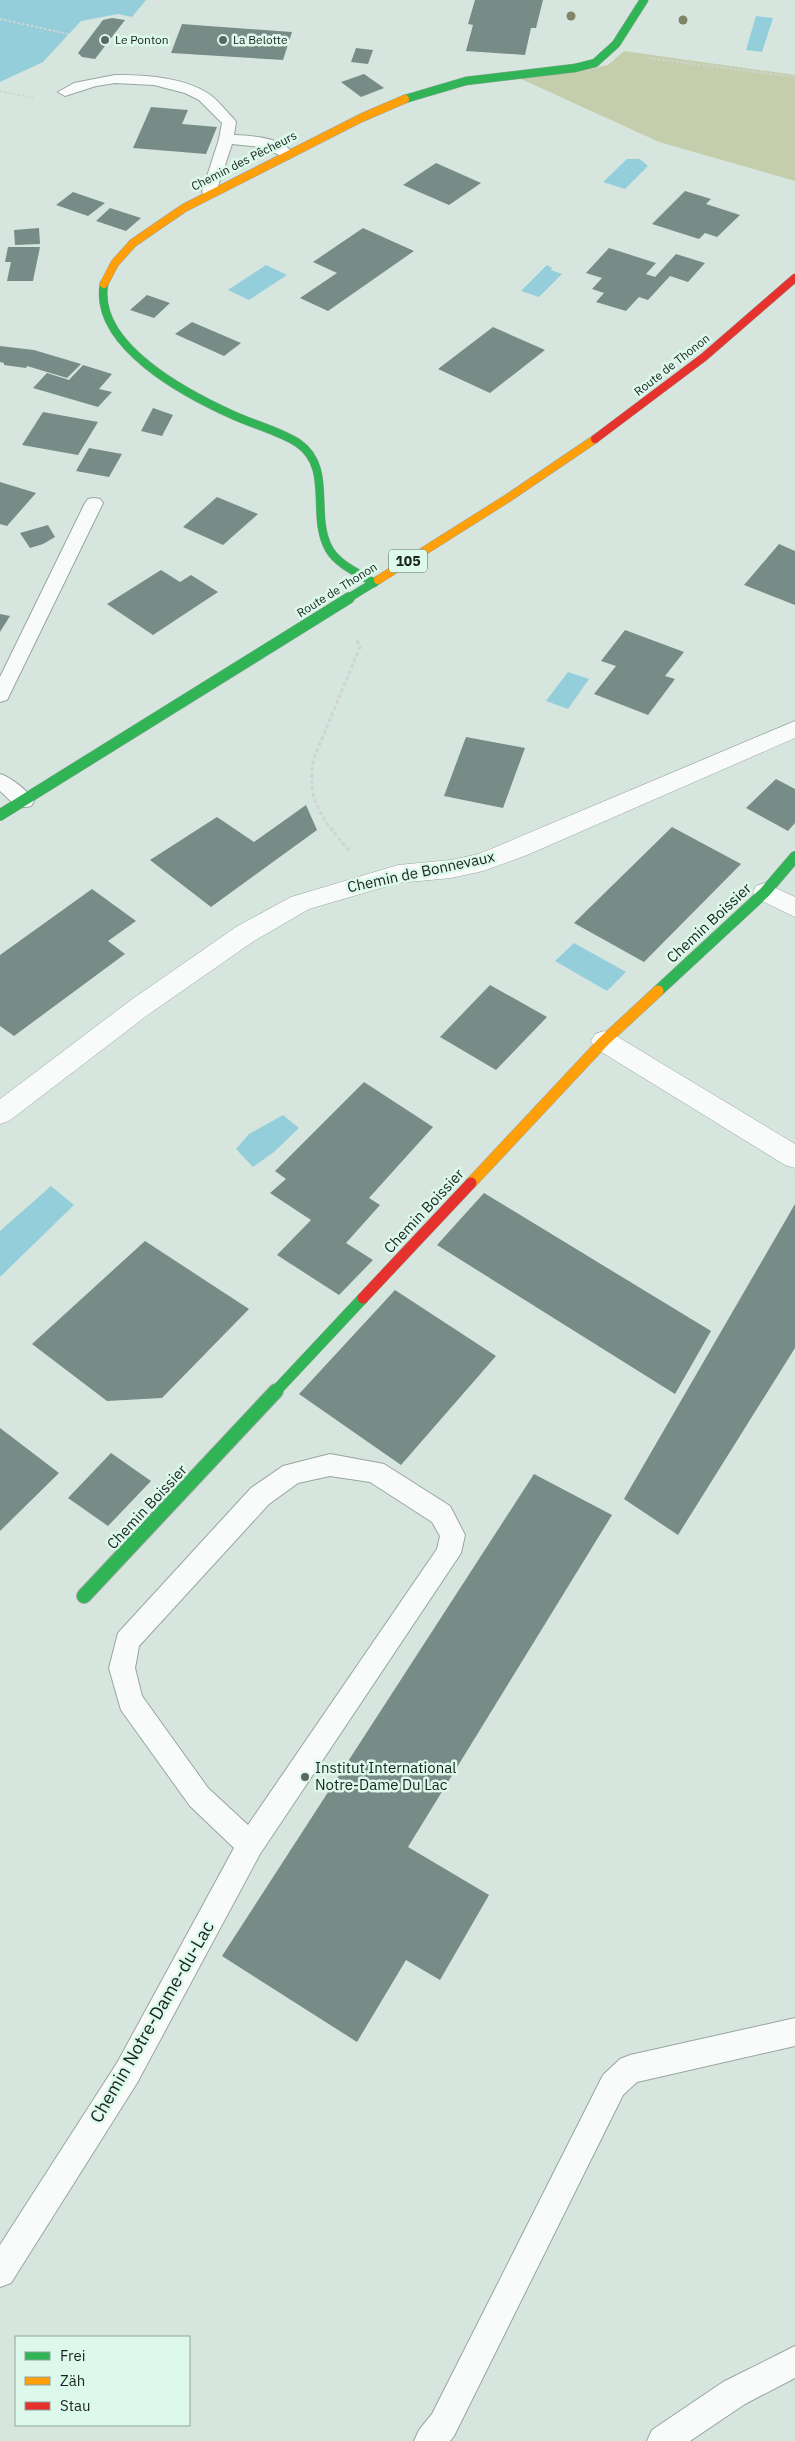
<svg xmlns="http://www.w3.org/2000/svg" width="795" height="2441" font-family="'IBM Plex Sans',sans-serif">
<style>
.green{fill:#c5ceac}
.water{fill:#94cedb}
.building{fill:#778b87}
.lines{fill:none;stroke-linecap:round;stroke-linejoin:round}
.lane-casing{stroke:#98a59f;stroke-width:2}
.street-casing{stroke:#98a59f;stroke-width:1}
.fast-far2-casing{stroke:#98a59f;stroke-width:9}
.fast-far1-casing{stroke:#98a59f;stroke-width:12}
.fast-casing{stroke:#98a59f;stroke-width:16}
.slow-far1-casing{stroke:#98a59f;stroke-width:9}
.slow-casing{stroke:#98a59f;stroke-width:12}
.jam-far1-casing{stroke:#98a59f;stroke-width:9}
.jam-casing{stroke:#98a59f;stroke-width:12}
.path-far1{stroke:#d0d4d2;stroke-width:2;stroke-dasharray:2.5 2;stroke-linecap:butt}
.path{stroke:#d0d4d2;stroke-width:3;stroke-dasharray:4 2.5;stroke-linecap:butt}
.lane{fill:#f9fbfa;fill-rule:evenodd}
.street{fill:#f9fbfa;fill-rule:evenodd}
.fast-far2{stroke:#30b455;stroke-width:8}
.fast-far1{stroke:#30b455;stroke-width:11}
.fast{stroke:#30b455;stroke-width:14}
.slow-far1{stroke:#ff9f0a;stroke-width:8}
.slow{stroke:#ff9f0a;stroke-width:11}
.jam-far1{stroke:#e5322d;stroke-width:8}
.jam{stroke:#e5322d;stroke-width:11}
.tree{fill:#7e8667}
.poi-dot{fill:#5b6762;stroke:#ddf9ec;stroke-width:2}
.labels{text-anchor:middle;stroke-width:5;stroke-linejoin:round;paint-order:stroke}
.far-poi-label{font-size:12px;fill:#19231f;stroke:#ddf9ec;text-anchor:start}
.far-street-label{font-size:12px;fill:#19231f;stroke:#ddf9ec}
.shield{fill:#ddf9ec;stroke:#54635c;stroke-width:1}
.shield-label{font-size:14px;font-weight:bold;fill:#19231f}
.street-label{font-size:15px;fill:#19231f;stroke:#ddf9ec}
.poi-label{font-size:15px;fill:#19231f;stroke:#ddf9ec;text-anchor:start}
.near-street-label{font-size:18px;fill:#19231f;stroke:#ddf9ec}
</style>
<rect width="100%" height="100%" fill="#d6e6de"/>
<!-- green -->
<path class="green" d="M624 51 795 75V181L659 142 519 78 586 70 608 65Z"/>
<!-- water -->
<path class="water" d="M0 0H146L132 17 118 14 81 21 43 62 0 82Z
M756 16 773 18 762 52 746 50Z
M627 159H640L648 166 625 189 603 182Z
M266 265 287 275 249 300 228 290Z
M547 265 552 268 551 270 562 274 539 297 521 291Z
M568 672 589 679 568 709 546 701Z
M574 943 626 972 607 991 555 961Z
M283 1115 299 1128 274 1152 253 1167 236 1149 249 1134Z
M51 1186 74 1205 0 1277V1231Z"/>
<!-- building -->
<path class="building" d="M475 0H543L536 28H531L525 55 466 51 473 25 468 24Z
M112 18 125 20 95 59 82 57 78 53 103 20Z
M182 24 208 26 292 32 283 60 171 53Z
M356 48 373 50 368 64 351 62Z
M364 74 384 88 361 97 341 82Z
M151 107 188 110 182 124 217 127 206 154 133 148Z
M436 163 481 183 449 205 403 185Z
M685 191 711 199 706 204 740 215 717 237 705 233 699 239 652 224Z
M73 192 105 203 88 216 56 205Z
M110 208 141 218 126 231 96 221Z
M39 228 40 244 15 245 14 230Z
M363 228 414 251 328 311 300 298 337 273 313 262Z
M8 247H40L33 281H7L11 262H5Z
M609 248 656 263 646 274 655 277 676 254 705 263 688 282 670 276 648 300 639 297 626 311 596 302 604 293 592 289 602 278 586 273Z
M147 295 170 303 154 318 130 310Z
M192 322 241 343 224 356 175 334Z
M493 327 545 350 490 393 438 369Z
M0 346 34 350 81 364 67 378 27 366 26 368 4 365V363L0 362Z
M83 365 112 374 99 389 112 392 98 407 33 388 47 373 69 380Z
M153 408 173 415 162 436 141 431Z
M43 412 98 422 78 455 22 445Z
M89 448 122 454 109 477 76 471Z
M0 482 36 493 7 526 0 524Z
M217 497 258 514 223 545 183 527Z
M48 525 55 537 43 544 30 548 20 533Z
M779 544 795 551V605L744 585Z
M161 570 180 582 191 575 218 592 153 635 107 604Z
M0 614 10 616 0 632Z
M625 630 684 652 665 676 675 679 648 715 594 694 616 666 601 661Z
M466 737 525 748 503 808 444 796Z
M776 779 795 789V823L788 831 746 808Z
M306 805 317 830 211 907 150 860 217 817 254 842Z
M672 827 741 864 644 962 574 923Z
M92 889 136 921 108 941 125 954 14 1036 0 1026V955Z
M490 985 547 1017 496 1070 440 1037Z
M364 1082 433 1127 369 1198 380 1205 346 1243 373 1260 339 1295 277 1255 311 1220 270 1193 286 1179 275 1171Z
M484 1193 711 1331 675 1394 437 1245Z
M795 1204V1348L678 1535 624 1499Z
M145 1241 249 1309 162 1398 107 1401 32 1344Z
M395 1290 496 1356 401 1465 299 1394Z
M0 1428 59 1473 0 1531Z
M111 1453 151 1481 108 1526 68 1498Z
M534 1474 612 1515 408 1847 489 1895 440 1980 406 1960 357 2042 222 1956Z"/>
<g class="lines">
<!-- lane casing -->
<g class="lane-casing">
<path id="lane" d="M115 75C146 75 183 77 209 94 219 101 226 111 234 119L236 122 234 135C254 136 282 137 295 155L288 159 262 147 232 144 216 192 209 196 204 195 202 192 219 139 222 123 199 100 185 93 154 85 115 83 96 86 65 96 58 92 74 83Z
M94 498 100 499 103 503 9 696 7 700 0 702V677L85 503 88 499Z
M0 774C12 778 27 790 34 801L31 806C17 810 10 800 0 791Z
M330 1454 384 1464 450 1506 465 1535 461 1553 260 1854 137 2083 11 2283 0 2287V2245L117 2063 234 1848 190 1806 121 1710 109 1668 118 1633 251 1488 283 1466ZM330 1476 370 1482 432 1522 440 1536 437 1549 248 1825 208 1788 142 1696 135 1668 139 1646 269 1504 298 1483Z
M795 2018V2046L637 2082 623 2095 454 2436 450 2441H414L419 2430 432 2414 603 2075 620 2059 630 2055Z
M795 2346V2378L745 2404 690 2441H647L652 2430 723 2382Z"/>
</g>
<!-- street casing -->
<g class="street-casing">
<path id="street" d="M795 721V738L527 855 483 871 451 878 398 883 309 909 254 941 149 1014 9 1121 0 1124V1099L131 1000 236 927 291 897 398 865 451 860 479 854Z
M765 883 795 897V917L756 898 753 892 756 886Z
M604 1031 613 1034 795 1144V1168L785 1165 595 1048 591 1041 595 1034Z"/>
</g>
<!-- fast-far2 casing -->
<g class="fast-far2-casing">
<path id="fast-far2" d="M405 99 466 81 575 68 595 63 616 44 644 0
M104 284C93 346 188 395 235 416 255 425 279 431 298 443 334 468 310 515 329 549 338 565 359 573 374 583
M347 599 378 580"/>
</g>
<!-- fast-far1 casing -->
<g class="fast-far1-casing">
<path id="fast-far1" d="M0 815 349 598
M658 991 765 892 795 857
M275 1392 363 1298"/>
</g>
<!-- fast casing -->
<g class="fast-casing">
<path id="fast" d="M84 1596 276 1391"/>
</g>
<!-- slow-far1 casing -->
<g class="slow-far1-casing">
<path id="slow-far1" d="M104 284 115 263 133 243 184 208 361 118 405 99
M378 580 508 498 595 439"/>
</g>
<!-- slow casing -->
<g class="slow-casing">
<path id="slow" d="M471 1183 604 1041 658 991"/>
</g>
<!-- jam-far1 casing -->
<g class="jam-far1-casing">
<path id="jam-far1" d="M595 439 704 357 795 278"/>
</g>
<!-- jam casing -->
<g class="jam-casing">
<path id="jam" d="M363 1298 471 1183"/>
</g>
<!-- path-far1 -->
<path class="path-far1" d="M0 19 68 34
M649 58 795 77
M0 91 34 98"/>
<!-- path -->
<path class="path" d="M349 851C323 819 305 801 314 758L360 647 356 638"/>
<!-- lane -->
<use href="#lane" class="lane"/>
<!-- street -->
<use href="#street" class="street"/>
<!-- fast-far2 -->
<use href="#fast-far2" class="fast-far2"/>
<!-- fast-far1 -->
<use href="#fast-far1" class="fast-far1"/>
<!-- fast -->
<use href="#fast" class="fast"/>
<!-- slow-far1 -->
<use href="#slow-far1" class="slow-far1"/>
<!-- slow -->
<use href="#slow" class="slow"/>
<!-- jam-far1 -->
<use href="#jam-far1" class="jam-far1"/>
<!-- jam -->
<use href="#jam" class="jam"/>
</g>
<!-- trees -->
<g class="tree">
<circle cx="571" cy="16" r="4.5"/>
<circle cx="683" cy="20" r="4.5"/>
</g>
<!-- markers -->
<g class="poi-dot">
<circle cx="105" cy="40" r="5"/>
<circle cx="223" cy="40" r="5"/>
<circle cx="305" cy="1777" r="5"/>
</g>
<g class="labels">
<!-- far-poi labels -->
<g class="far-poi-label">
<text x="115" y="44">Le Ponton</text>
<text x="233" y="44">La Belotte</text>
</g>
<!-- far-street labels -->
<g class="far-street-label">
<text transform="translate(244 161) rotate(-27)" y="4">Chemin des Pêcheurs</text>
<text transform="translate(672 365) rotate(-38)" y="4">Route de Thonon</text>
<text transform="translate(337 590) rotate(-32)" y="4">Route de Thonon</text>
</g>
<!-- shield labels -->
<rect class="shield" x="389" y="549.5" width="38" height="23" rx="4"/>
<g class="shield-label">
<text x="408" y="566">105</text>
</g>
<!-- street labels -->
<g class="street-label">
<text transform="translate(421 872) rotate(-12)" y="5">Chemin de Bonnevaux</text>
<text transform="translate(709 923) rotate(-43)" y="5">Chemin Boissier</text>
<text transform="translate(424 1211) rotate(-47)" y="5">Chemin Boissier</text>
<text transform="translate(147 1507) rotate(-47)" y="5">Chemin Boissier</text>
</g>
<!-- poi labels -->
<g class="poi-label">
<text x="315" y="1773">Institut International<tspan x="315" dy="17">Notre-Dame Du Lac</tspan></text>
</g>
<!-- near-street labels -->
<g class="near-street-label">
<text transform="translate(152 2022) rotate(-60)" y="6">Chemin Notre-Dame-du-Lac</text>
</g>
</g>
<!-- legend -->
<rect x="15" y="2336" width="175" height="90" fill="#ddf9ec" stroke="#8fa39a"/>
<rect x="25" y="2352" width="25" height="8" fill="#30b455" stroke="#8fa39a"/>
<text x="60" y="2361" font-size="15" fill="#19231f">Frei</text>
<rect x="25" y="2377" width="25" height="8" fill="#ff9f0a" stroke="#8fa39a"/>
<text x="60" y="2386" font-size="15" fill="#19231f">Zäh</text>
<rect x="25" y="2402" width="25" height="8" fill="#e5322d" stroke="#8fa39a"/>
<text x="60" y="2411" font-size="15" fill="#19231f">Stau</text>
</svg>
